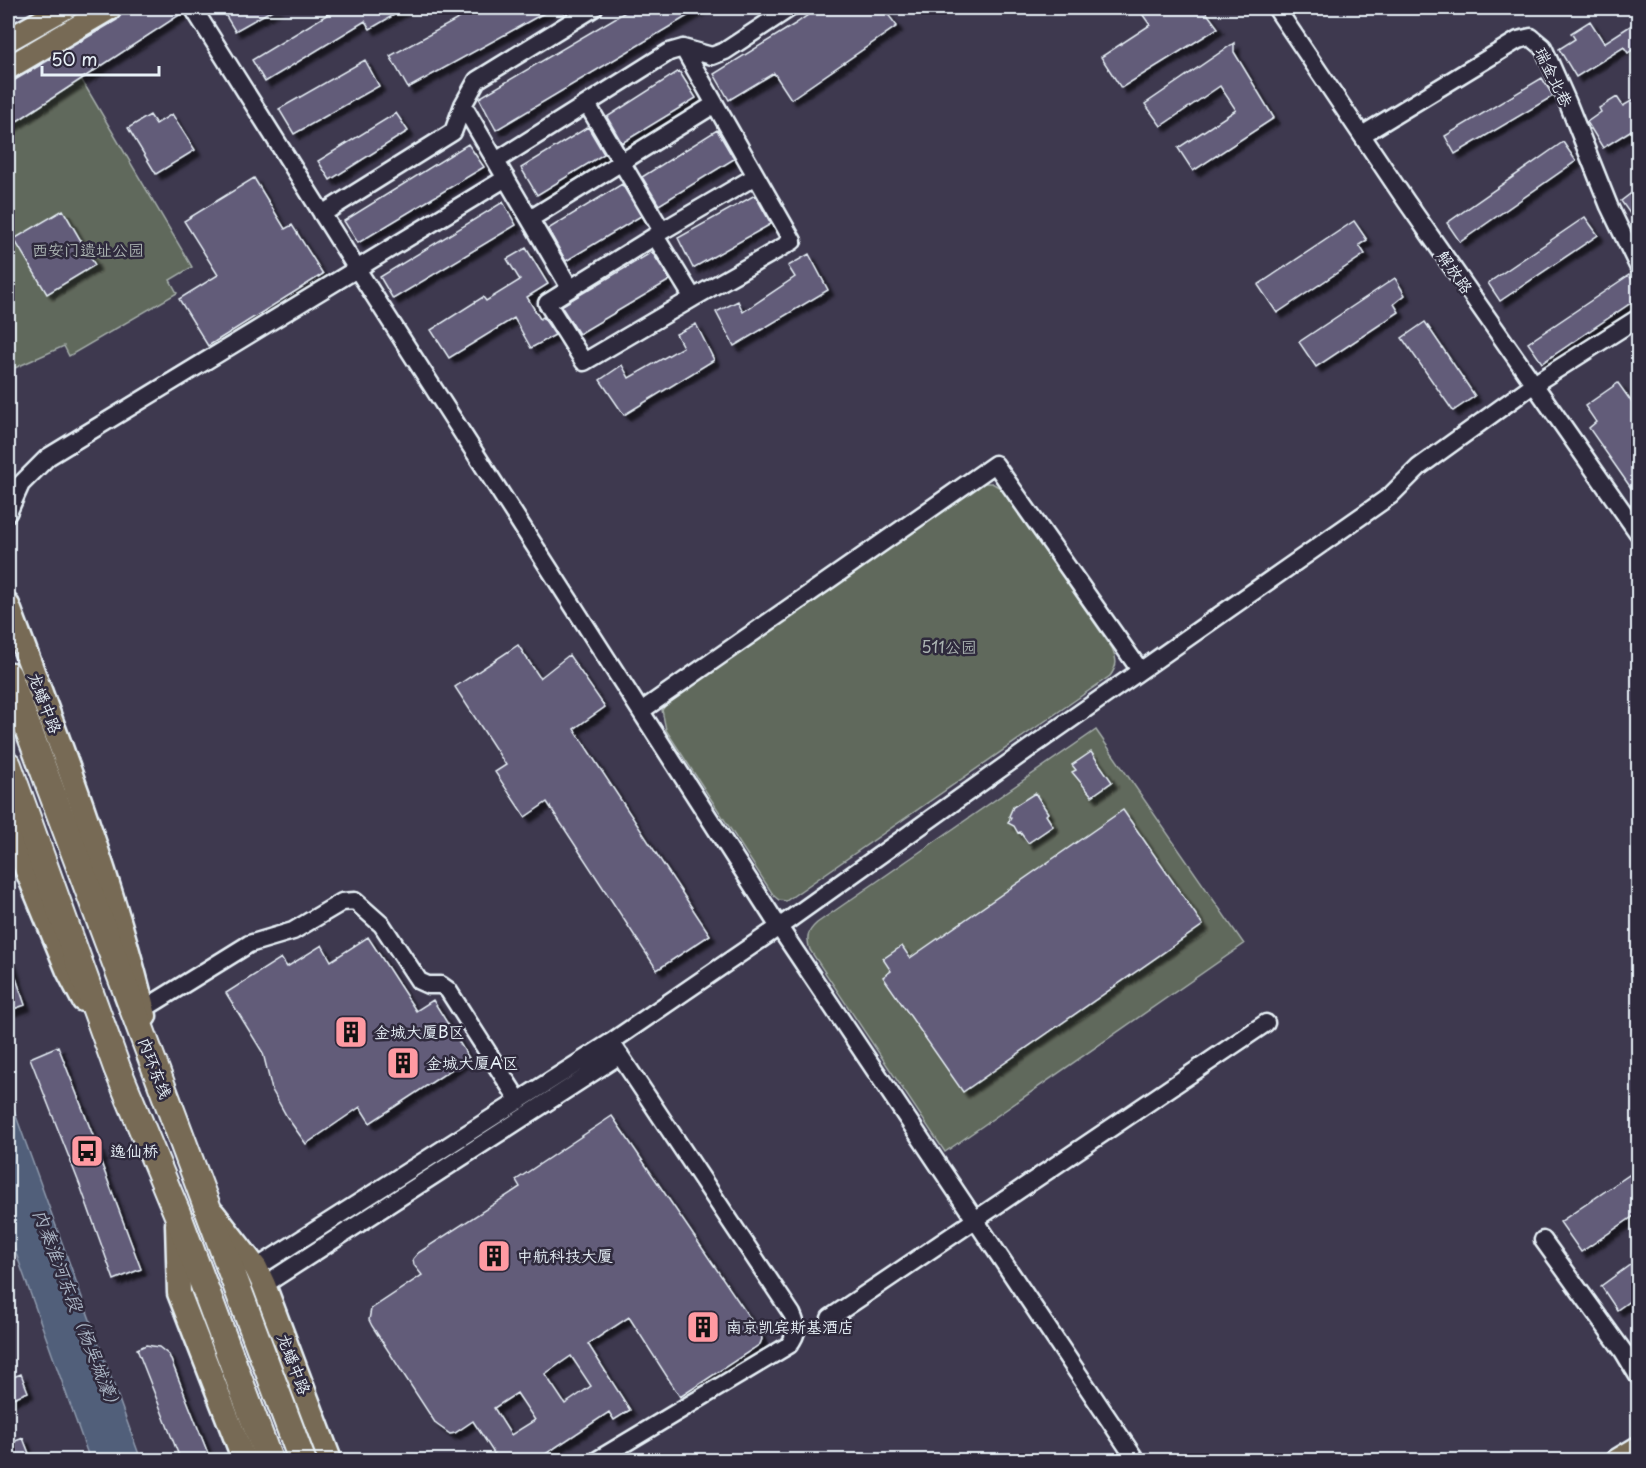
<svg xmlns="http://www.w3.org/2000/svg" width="1646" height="1468" font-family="'Playpen Sans','LXGW WenKai TC',sans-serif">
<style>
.green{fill:#61695c;stroke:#a4adaa;stroke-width:1.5}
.water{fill:#515f7a;stroke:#8d99ac;stroke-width:1.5}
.building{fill:#625b79;stroke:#e8f1f8;stroke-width:1.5;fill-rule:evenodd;filter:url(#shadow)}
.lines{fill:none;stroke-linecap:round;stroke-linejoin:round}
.minor-casing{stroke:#e8f1f8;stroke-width:21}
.major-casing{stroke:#e8f1f8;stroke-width:27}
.highway-casing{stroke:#e8f1f8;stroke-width:30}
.minor{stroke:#2f2a3d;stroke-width:16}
.major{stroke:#776a54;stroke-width:22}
.highway{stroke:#776a54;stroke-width:26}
.labels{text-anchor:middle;stroke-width:5;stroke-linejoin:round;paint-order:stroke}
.street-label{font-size:16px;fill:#e8f1f8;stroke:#2f2a3d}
.park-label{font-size:16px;fill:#abb4b2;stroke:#2f2a3d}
.poi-label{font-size:16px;fill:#e8f1f8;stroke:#2f2a3d;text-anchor:start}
.water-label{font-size:18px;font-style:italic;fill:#acb7c6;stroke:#2f2a3d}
</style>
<defs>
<filter id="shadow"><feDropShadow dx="5.5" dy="5.5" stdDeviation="1.5" flood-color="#0009"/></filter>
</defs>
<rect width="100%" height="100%" fill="#3e394f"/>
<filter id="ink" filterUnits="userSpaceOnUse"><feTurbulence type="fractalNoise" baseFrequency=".0167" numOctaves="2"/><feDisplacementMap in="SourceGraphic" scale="12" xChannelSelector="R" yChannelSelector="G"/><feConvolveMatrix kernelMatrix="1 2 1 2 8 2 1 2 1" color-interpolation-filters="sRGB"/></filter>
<g filter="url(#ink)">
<!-- green -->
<path class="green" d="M70 60 192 267 170 280 177 293 69 356 64 346 8 371V101Z
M982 483H992L1002 489 1112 648C1117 660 1118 665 1110 676L786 901 779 900 774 896 666 730 662 710 667 703Z
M1096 730 1244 944 945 1152 810 950C806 937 807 932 817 923Z"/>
<!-- water -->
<path class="water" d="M8 1094 141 1460H90L8 1231Z"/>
<!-- building -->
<path class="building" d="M123 8H183L184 12 8 127V81L15 80 117 20 121 15Z
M221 8H276L235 31Z
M338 8H406L370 29 365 21 265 82 252 60Z
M478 8H553L408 88 390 56Z
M632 8H701L496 130 479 98Z
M818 8H883L897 26 791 99 774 73 729 100 714 74 795 24Z
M1138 8H1203L1218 28 1121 88 1101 57 1150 25Z
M1590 21 1604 43 1638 21V46L1628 53 1624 47 1576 77 1559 49 1575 39 1571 33Z
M1234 43V52L1274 118 1193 171 1178 148 1236 110 1220 86 1161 126 1145 104Z
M365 60 379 86 294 134 279 109Z
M679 71 696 98 622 143 607 117Z
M1542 78 1553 96 1455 154 1445 136Z
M1617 97 1623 106 1638 97V126L1603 148 1587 122 1601 112 1599 108Z
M396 113 408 131 330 180 318 161Z
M172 114 195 150 156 174 128 128 150 115 156 124Z
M588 127 604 154 537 195 521 168Z
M717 130 734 159 659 205 642 177Z
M1563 142 1576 161 1460 242 1447 223Z
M468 144 484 167 358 243 344 221Z
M254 178 285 229 292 225 323 274 208 346 179 299 218 275 184 221Z
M622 184 641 216 566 261 548 229Z
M1638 188V225L1621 201Z
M755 195 771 224 693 268 678 238Z
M503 202 516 225 393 299 380 277Z
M63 210 95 265 47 294 14 239Z
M1585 217 1598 235 1500 301 1488 283Z
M1354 221 1367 240 1359 245 1365 254 1277 313 1258 285Z
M526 248 548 284 527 297 540 319 543 317 555 335 531 348 514 318 449 358 431 330 483 297 486 301 520 280 507 259Z
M652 252 670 280 579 334 561 306Z
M809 254 828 290 734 346 716 312 738 301 743 312 795 277 788 266Z
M1629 275 1638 288V298L1542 363 1528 343Z
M1395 278 1405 295 1394 304 1399 312 1316 367 1299 342Z
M1425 322 1475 396 1453 411 1402 338Z
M696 324 714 360 624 415 600 380 622 365 629 378 683 347 676 334Z
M1618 383 1638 411V498L1589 428 1596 422 1585 406Z
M518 645 540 678 569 655 605 707 574 729 710 935 657 970 547 802 525 817 495 772 506 765 455 687Z
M1091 752 1112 782 1092 796 1072 772 1076 770 1072 765Z
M1035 793 1048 813 1046 815 1053 826 1028 843 1020 832 1018 833 1014 826 1008 823 1011 818 1009 816 1013 807Z
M1123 810 1203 925 963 1092 883 977 891 971 883 959 902 946 910 958Z
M368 937 416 1011 433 1000 469 1058 370 1123 360 1107 306 1144 287 1117 272 1090 263 1053 226 993 281 958 287 967 322 945 331 961Z
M8 960H10L25 1005 8 1011Z
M58 1046 101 1156 99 1157 141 1269 114 1280 81 1188 30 1058Z
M612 1116 760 1333 762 1339 760 1344 753 1349 680 1397 629 1317 588 1344 630 1410 614 1420 609 1412 535 1461H499L473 1421 455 1433 450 1434 436 1424 372 1326 369 1320 371 1309 422 1275 414 1265 413 1259 418 1253 520 1187 516 1180ZM571 1356 591 1386 565 1404 545 1374ZM517 1393 535 1420 511 1435 494 1408Z
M1638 1169V1213L1581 1252 1560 1222Z
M1638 1259V1295L1617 1310 1601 1286Z
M146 1345 159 1347 169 1355 211 1461H181L137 1349Z
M21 1374 28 1392 8 1400V1379Z
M23 1438 32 1461H8V1444Z"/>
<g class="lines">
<!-- minor casing -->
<g class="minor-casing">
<path id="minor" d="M193 8 357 269 779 927 1136 1460
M1276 8 1406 201 1638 533
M587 104 662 231 655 236 547 303 584 362 693 298 655 236
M463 105 570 288
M1362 135 1518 40 1531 37 1543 47 1567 101 1609 206 1638 266
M496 161 669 52 683 48 712 56 725 51 790 8
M322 214 453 132 463 105 477 80 594 8
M530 219 715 104
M662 231 756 176 683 48
M693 298 793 241 756 176
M8 513 21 484 48 457 506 178
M641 711 995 464 1140 670
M144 1009 249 944 293 931 342 902 355 901 382 925 419 981 428 985H441L448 990 519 1101
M1543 1240 1623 1351 1638 1376
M256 1268 611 1042 779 927 1027 750 1390 496 1419 467 1534 384 1638 318
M264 1285 620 1055
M830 1318 1266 1023
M597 1460 789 1345C798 1333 798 1327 792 1314L611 1042"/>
</g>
<!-- major casing -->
<g class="major-casing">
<path id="major" d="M8 40 65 8
M8 68 110 8
M8 605C59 740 111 875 145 1016
M8 825 68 971 83 1000
M214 1214 256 1268 264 1285 330 1460
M177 1224 179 1293 244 1460
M1618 1460 1638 1448"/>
</g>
<!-- highway casing -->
<g class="highway-casing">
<path id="highway" d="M8 675 302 1460
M8 765 117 1068 177 1213 269 1460"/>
</g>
<!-- minor -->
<use href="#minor" class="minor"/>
<!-- major -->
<use href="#major" class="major"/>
<!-- highway -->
<use href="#highway" class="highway"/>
</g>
</g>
<!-- icons -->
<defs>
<g id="building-square" transform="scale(1.725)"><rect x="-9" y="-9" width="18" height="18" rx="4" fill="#ff9aa2" stroke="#2f2a3d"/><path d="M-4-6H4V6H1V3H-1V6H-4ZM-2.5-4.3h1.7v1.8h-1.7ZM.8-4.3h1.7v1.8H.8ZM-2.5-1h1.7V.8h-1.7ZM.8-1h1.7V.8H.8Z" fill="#111"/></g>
<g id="bus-square" transform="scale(1.725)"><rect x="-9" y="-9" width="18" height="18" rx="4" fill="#ff9aa2" stroke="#2f2a3d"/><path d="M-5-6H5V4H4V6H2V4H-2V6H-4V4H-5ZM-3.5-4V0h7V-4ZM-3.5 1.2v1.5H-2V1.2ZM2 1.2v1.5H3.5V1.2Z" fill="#111"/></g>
</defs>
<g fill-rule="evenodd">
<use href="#building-square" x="351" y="1032"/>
<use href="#building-square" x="403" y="1063"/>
<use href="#bus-square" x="87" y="1151"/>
<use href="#building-square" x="494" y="1256"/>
<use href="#building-square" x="703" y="1327"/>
</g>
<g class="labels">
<!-- street labels -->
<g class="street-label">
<text transform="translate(1554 77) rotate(64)" y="6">瑞金北巷</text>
<text transform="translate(1455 272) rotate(55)" y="6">解放路</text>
<text transform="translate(45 703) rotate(69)" y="6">龙蟠中路</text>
<text transform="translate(155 1068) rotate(69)" y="6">内环东线</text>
<text transform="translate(294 1364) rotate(69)" y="6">龙蟠中路</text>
</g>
<!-- park labels -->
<g class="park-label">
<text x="88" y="256">西安门遗址公园</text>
<text x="949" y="653">511公园</text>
</g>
<!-- poi labels -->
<g class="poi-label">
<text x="374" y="1038">金城大厦B区</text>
<text x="426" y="1069">金城大厦A区</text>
<text x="110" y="1157">逸仙桥</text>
<text x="517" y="1262">中航科技大厦</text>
<text x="726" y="1333">南京凯宾斯基酒店</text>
</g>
<!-- water labels -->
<g class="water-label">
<text transform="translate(77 1311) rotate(69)" y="6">内秦淮河东段（杨吴城濠）</text>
</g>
</g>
<!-- margin -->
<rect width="1646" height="1468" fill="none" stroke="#2f2a3d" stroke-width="30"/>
<rect x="15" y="15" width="1616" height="1438" fill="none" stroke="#e8f1f8" stroke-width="2" filter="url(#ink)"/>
<!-- scale -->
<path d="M42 66v9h117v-9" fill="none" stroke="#e8f1f8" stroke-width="3"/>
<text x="51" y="66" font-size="18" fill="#e8f1f8" stroke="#2f2a3d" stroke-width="4.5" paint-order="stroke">50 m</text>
</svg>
